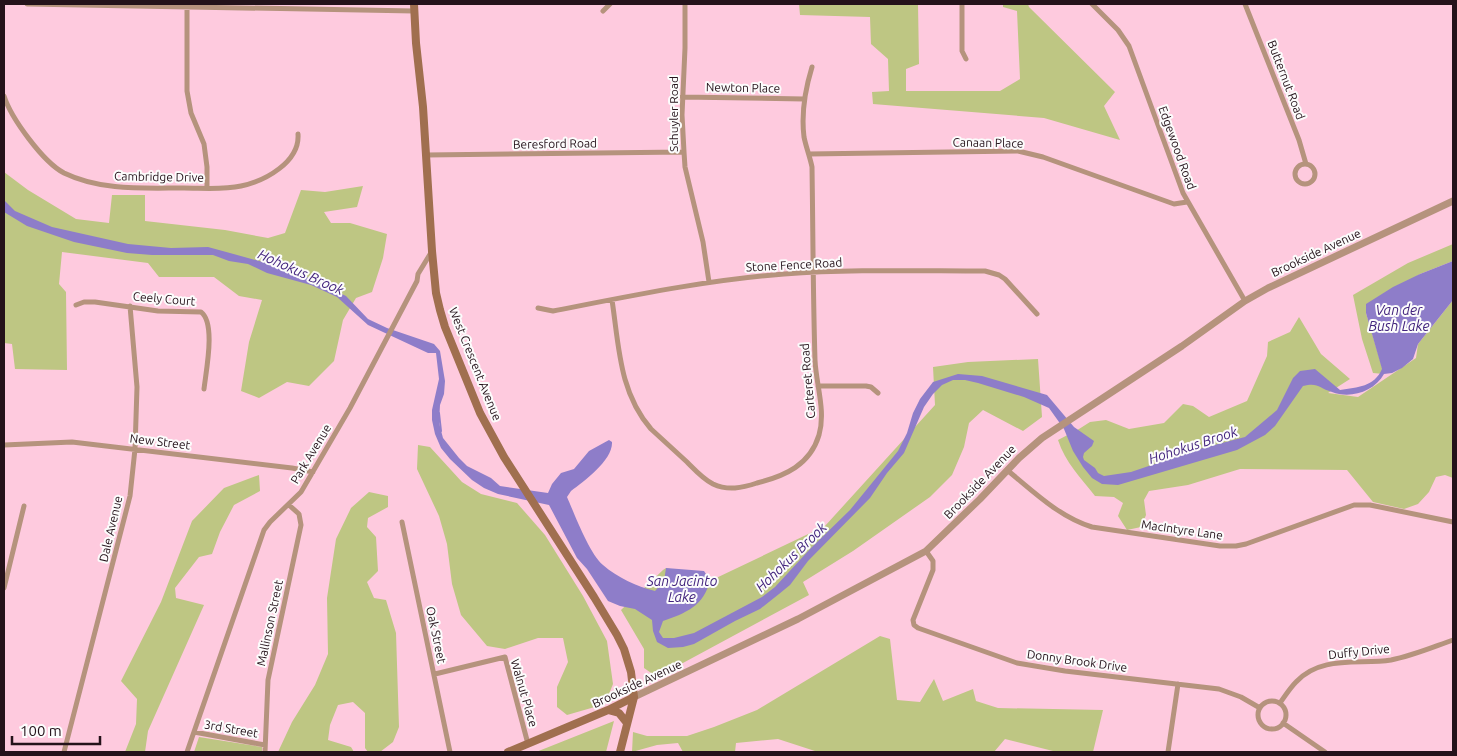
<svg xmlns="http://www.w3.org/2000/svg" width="1457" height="756" font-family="Ubuntu,sans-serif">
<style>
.green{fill:#bec683}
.water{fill:#8e7dc9}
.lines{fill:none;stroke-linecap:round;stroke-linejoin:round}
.stream{stroke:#8e7dc9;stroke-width:2}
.minor{stroke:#b5937d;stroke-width:5}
.tertiary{stroke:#b5937d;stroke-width:7}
.secondary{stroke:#a06f4f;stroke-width:8}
.labels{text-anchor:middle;stroke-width:4;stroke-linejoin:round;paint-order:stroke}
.street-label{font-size:12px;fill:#24121a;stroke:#fcfcfc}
.water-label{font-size:14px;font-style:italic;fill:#42237d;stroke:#fcfcfc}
</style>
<rect width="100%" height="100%" fill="#fecade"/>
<!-- green -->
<path class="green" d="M799 4H918L919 64 906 69V91H1000L1020 79 1017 11 1003 7V4H1028L1029 7 1115 92 1104 106 1120 140 1044 118 873 104 872 92 889 91 888 59 871 44 870 17 800 15Z
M4 172 28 190 76 219 109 223 112 195H145V221L225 230 268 238 285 233 301 190 325 192 363 186 357 207 324 212 331 223H350L387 234 383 258 372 292 356 298 343 320 334 361 309 386 287 382 259 398 241 391 249 342 262 300 239 296 214 277H159L148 263 62 252 59 284 66 292 67 370 15 369 12 344 4 343Z
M1453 244V261L1420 274 1366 313 1384 374 1373 373 1362 339 1353 295 1408 263Z
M1453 300V478L1445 475 1436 477 1429 492 1418 504 1404 509 1373 502 1347 470 1240 469 1188 485 1149 491 1144 500 1146 515 1141 527 1127 530 1118 516 1123 503 1114 497 1095 496C1081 478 1065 462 1058 440L1079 429 1090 422 1106 420 1129 429 1164 423 1183 404 1193 406 1209 417 1247 401 1267 356 1268 342 1290 332 1299 317 1321 354 1350 379 1328 393 1358 397 1416 358 1418 344Z
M1038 359 1042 417 1023 431 983 410 969 423 964 447 952 475 930 497 853 551 803 582 809 595 657 677 644 668V649L621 610 663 570 666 568 714 579 825 526 935 405 933 367 968 362Z
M418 445 430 447 462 482 481 494 517 503 545 535 583 596 607 641 613 684 605 704 567 715 557 707V687L568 662 563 638H538L505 649 487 646 461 615 452 584 447 544 439 516 417 469Z
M259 475 260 491 234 505 220 532 212 554 199 557 175 588 176 598 204 605 148 731 145 752H125L136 724 137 699 121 681 161 602 192 521 224 488Z
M369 492 388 496V507L368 518 367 527 376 537 378 571 367 582 374 598 386 600 396 633 399 727 393 742 380 752H368L365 748V713L353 702 338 705 330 725 328 740 351 747 354 752H278L292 722 315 685 328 654 327 598 336 539 351 508Z
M880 636 890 639 897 700 920 702 934 679 943 701 973 689 976 701 998 708 1103 710 1093 752H1057L1005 739 994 752H818L778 739 736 743 735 752H683L678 743 657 745 632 752 633 732 647 736H687L714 727 757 710Z
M614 721 606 752H536Z
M199 737 262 747V752H194Z"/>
<!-- water -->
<path class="water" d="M4 200 15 211 52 227 128 244 171 248 208 247 292 270 346 296 368 319 387 328 434 344 440 351 445 381 444 394 440 405 439 423 443 438 459 458 467 466 491 478 500 486 548 493 552 484 561 473 574 469 589 451 609 440 612 442C613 460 584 481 571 491L567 497C575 515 589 553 603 565 618 578 636 586 655 591L664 581 666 568 704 571 710 580C704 606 686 613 663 621L659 632 663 638H674L694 633 762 597 775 587 811 548 850 510 898 451 907 433 913 413 920 399 933 382 958 374 982 376 1047 395 1074 427 1094 441 1092 446 1084 453 1083 457 1084 460 1095 468 1098 473 1104 476 1131 472 1199 449 1245 437 1277 410 1293 378 1300 371 1315 369 1340 390C1358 387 1374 387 1382 369L1366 313V304L1393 287 1420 274 1453 261V300L1418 344 1413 359 1402 368 1392 373 1384 374C1374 392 1350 399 1332 392 1319 388 1318 382 1303 386L1275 426 1265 435 1237 450 1118 485 1102 484 1092 478 1083 467 1073 451 1064 429 1049 408 1024 397 978 383 965 380H953L942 385 933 394 924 407 904 453 887 473 870 498 808 561 790 585 779 594 760 609 735 621 694 644 683 647 668 648 657 642 653 631 652 620 635 609 620 606 608 601 587 569 577 558 549 505 498 494 484 488 472 480 450 459 441 448 435 434 432 420V410L439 379 436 353H428L368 325 337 297 311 285 267 273 248 264 229 261 213 255H152L127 253 74 242 27 226 4 212Z"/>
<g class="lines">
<!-- stream -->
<path class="stream" d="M439 413 441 431"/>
<!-- minor -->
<path class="minor" d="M27 4 414 11
M685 4V48L682 115 684 152 685 167 703 242 709 282
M962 4V51L966 59
M1092 4 1118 30 1129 46 1183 193 1245 301
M1245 4 1299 140 1306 164
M187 7V91L191 113 204 144 207 167V188
M603 11 610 4
M4 96C11 118 43 162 64 173 101 191 143 188 184 188 202 188 223 190 241 186 265 181 300 162 298 134
M682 97 804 99
M809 154 1018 151 1043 157 1174 204 1187 202
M426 155 684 152
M1295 174a10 10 0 1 1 20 0a10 10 0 1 1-20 0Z
M612 300C619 346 619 392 651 429 663 440 675 451 687 462 695 470 703 479 713 484 728 491 742 488 757 483 785 476 810 465 819 435 826 411 816 384 815 360 813 296 813 231 812 167 810 157 806 147 804 137 801 113 805 90 812 67
M76 305 84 302H95L158 311 201 312C216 323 206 371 204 389
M538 308 553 311C630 296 706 280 784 274 851 269 918 271 985 271L999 275 1005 279 1037 314
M818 386H866L871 387 878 393
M4 445 72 442 292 468 313 472
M1007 470C1033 491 1059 517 1092 527L1220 546H1236L1246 544 1354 505H1370L1453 522
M402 522 450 752
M926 551 933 561V570L913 620 914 625 918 628 1017 663 1065 671 1219 689 1241 697 1260 708
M4 588 24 506
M435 674 505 657 528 744
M1258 715a14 14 0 1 1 28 0a14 14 0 1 1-28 0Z
M1280 703C1285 696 1290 688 1296 682 1321 655 1359 665 1391 660 1412 656 1433 647 1453 640
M1283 723 1325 752
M194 732 265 745
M64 752 130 496 135 449 137 387 130 306
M187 752 264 530 270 522 301 492 350 408 417 281 418 274 432 251
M265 752 268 680 301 525 299 514 289 505
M1168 752 1178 684"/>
<!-- tertiary -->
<path class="tertiary" d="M634 697 798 619 926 551 980 499 1019 458 1042 438 1182 346 1245 301 1268 288 1453 201"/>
<!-- secondary -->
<path class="secondary" d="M414 4 416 43 423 107 432 251 436 293 440 310 445 327 480 413 504 457 594 597 617 635 624 649 631 672 634 697 620 752
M608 710 619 713 627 723
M508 752 608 710 634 697"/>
</g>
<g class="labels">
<!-- street labels -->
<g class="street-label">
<text transform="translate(1286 80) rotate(69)" y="4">Butternut Road</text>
<text transform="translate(743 88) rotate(1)" y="4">Newton Place</text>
<text transform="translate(674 114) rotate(-90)" y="4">Schuyler Road</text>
<text transform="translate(988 143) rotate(1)" y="4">Canaan Place</text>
<text transform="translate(555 144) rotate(-1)" y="4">Beresford Road</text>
<text transform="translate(1177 148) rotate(70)" y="4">Edgewood Road</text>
<text transform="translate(159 177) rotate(1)" y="4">Cambridge Drive</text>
<text transform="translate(1316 253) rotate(-25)" y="4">Brookside Avenue</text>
<text transform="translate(794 265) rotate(-3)" y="4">Stone Fence Road</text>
<text transform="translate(164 299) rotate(5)" y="4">Ceely Court</text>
<text transform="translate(475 364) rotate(68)" y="4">West Crescent Avenue</text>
<text transform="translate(808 381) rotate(-95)" y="4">Carteret Road</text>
<text transform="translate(160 442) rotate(7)" y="4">New Street</text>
<text transform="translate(311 454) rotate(-59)" y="4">Park Avenue</text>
<text transform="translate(980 482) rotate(-46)" y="4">Brookside Avenue</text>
<text transform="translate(111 529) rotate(-77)" y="4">Dale Avenue</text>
<text transform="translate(1182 530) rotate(8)" y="4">MacIntyre Lane</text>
<text transform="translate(270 623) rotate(-78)" y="4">Mallinson Street</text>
<text transform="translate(436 635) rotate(78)" y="4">Oak Street</text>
<text transform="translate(1359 652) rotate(-6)" y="4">Duffy Drive</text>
<text transform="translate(1077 661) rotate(8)" y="4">Donny Brook Drive</text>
<text transform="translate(637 684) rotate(-25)" y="4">Brookside Avenue</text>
<text transform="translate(524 693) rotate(74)" y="4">Walnut Place</text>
<text transform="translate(231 729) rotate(10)" y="4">3rd Street</text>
</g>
<!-- water labels -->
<g class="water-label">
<text transform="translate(301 272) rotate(24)" y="5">Hohokus Brook</text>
<text x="1399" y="315">Van der<tspan x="1399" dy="16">Bush Lake</tspan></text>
<text transform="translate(1193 445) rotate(-18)" y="5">Hohokus Brook</text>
<text transform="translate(791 557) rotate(-44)" y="5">Hohokus Brook</text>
<text x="682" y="586">San Jacinto<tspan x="682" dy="16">Lake</tspan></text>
</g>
</g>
<!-- border -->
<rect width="1457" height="756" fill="none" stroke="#24121a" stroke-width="10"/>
<!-- scale -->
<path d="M12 736v8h88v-8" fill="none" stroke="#24121a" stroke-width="2.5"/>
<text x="20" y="736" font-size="15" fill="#24121a" stroke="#fcfcfc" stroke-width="4" paint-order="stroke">100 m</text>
</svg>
